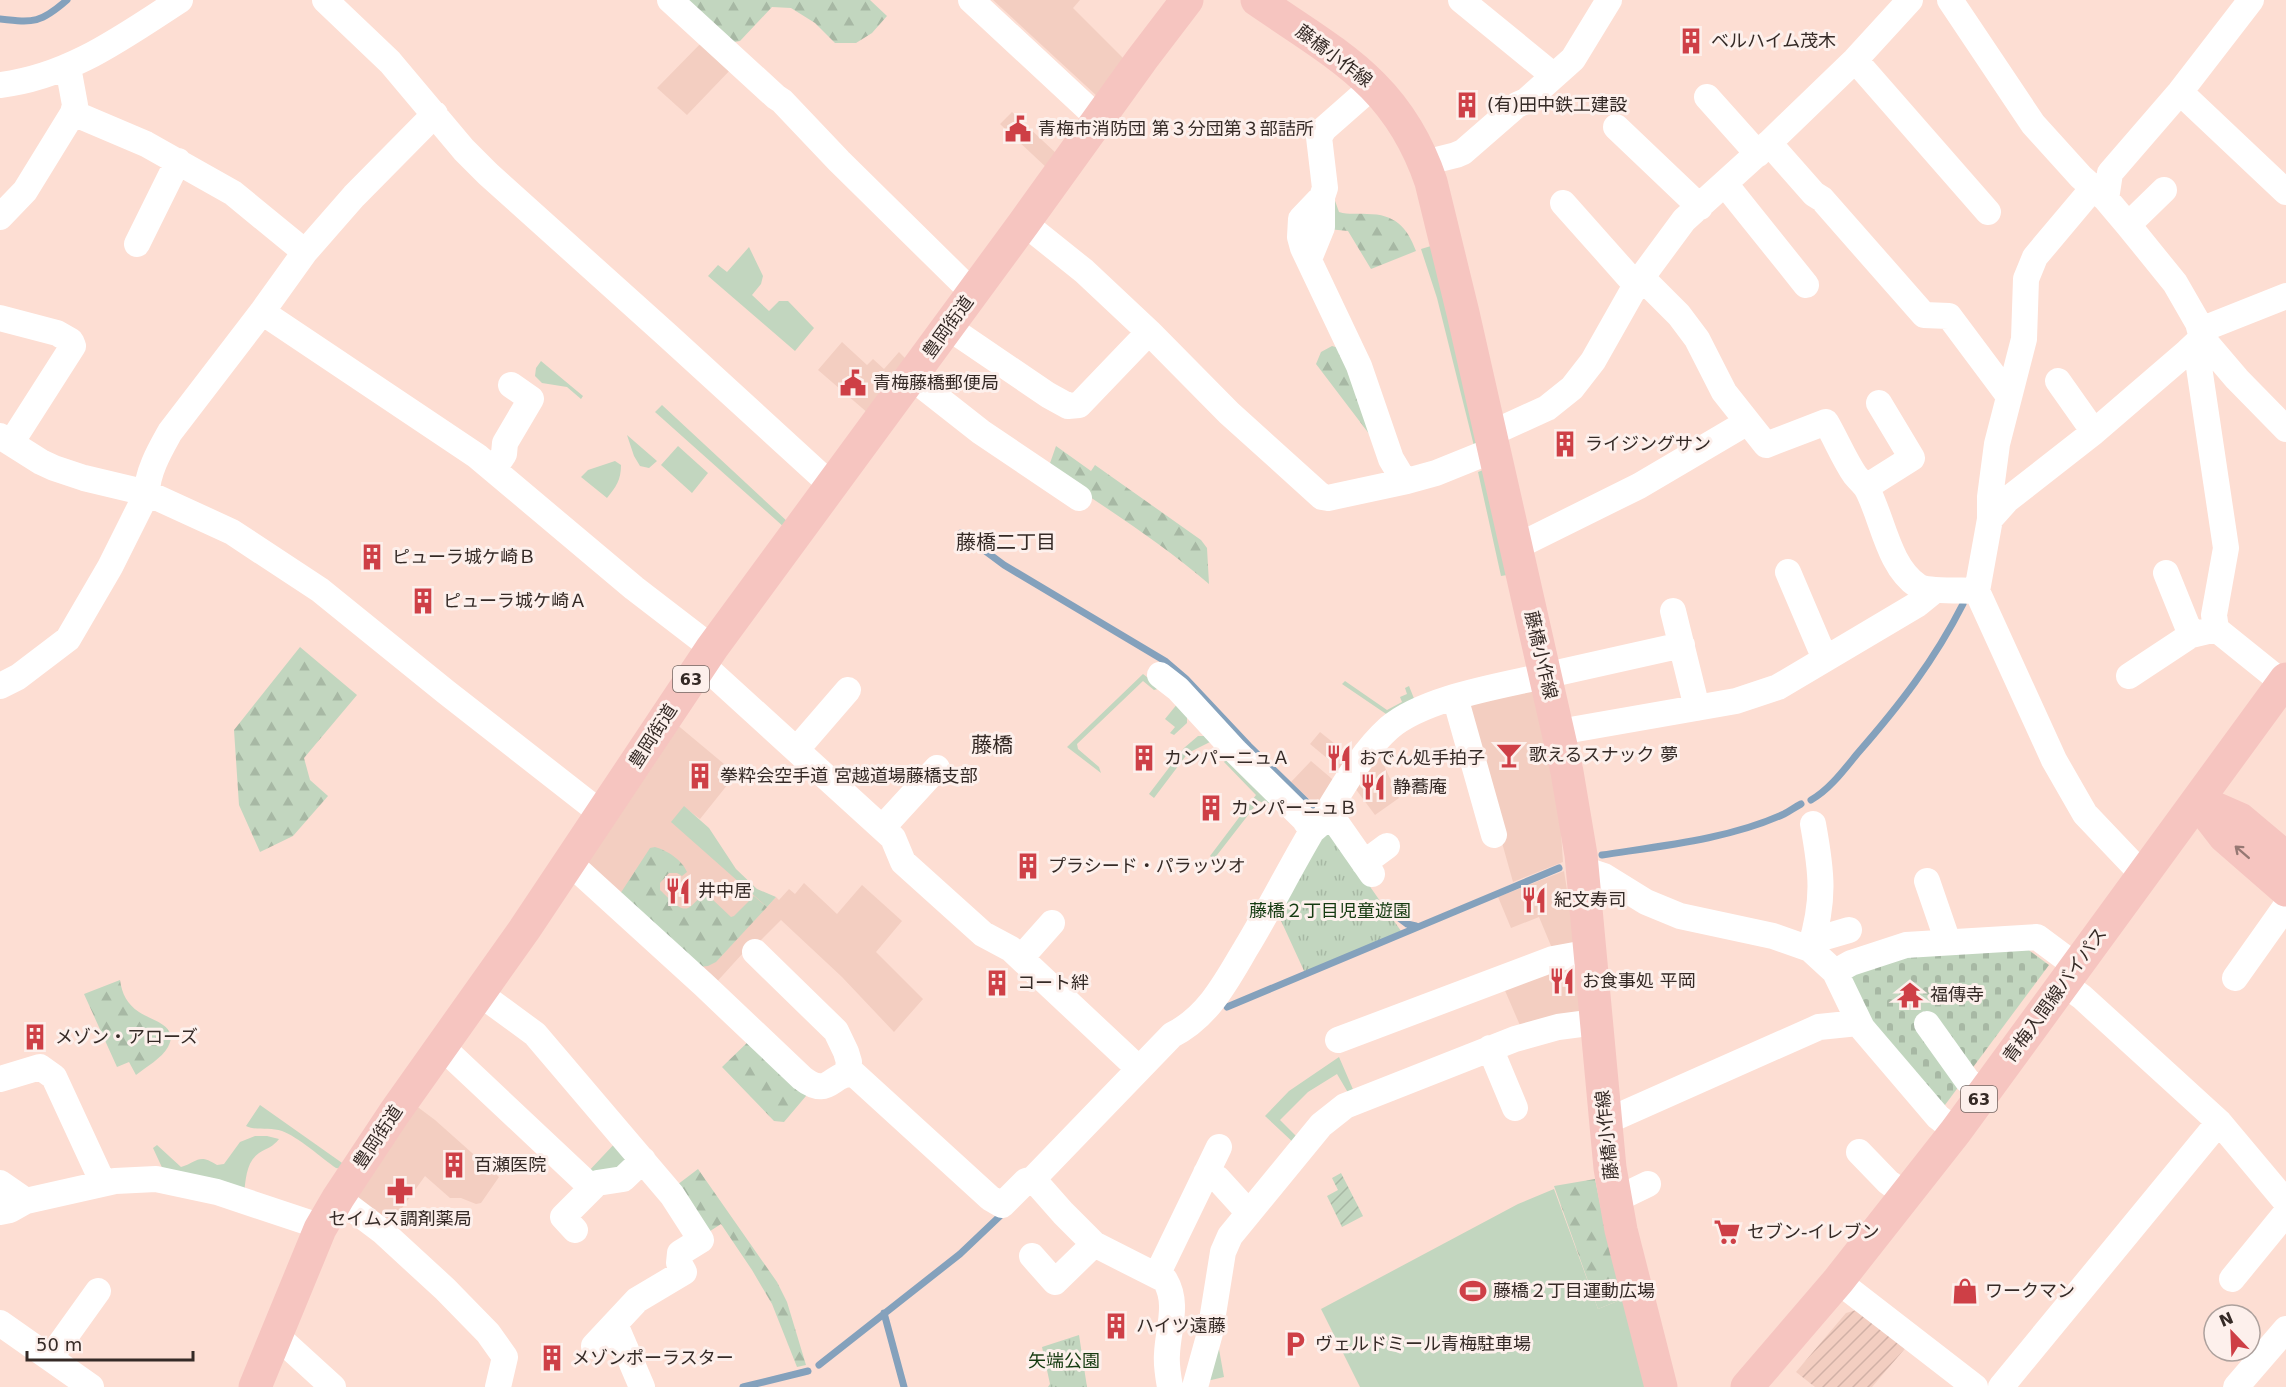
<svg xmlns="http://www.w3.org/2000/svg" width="2286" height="1387" font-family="'DejaVu Sans','Noto Sans JP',sans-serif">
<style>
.built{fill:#f3cec1}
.industrial{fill:url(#industrial-furrows)}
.grass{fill:#c2d6bf}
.forest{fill:url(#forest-firs)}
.cemetery{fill:url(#cemetery-stones)}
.park{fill:url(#park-tufts)}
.garden{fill:url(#garden-furrows)}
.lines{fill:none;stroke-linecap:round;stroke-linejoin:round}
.stream{stroke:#84a1bc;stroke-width:7}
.minor{stroke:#fff;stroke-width:26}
.major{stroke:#f6c5c0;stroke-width:33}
.oneway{stroke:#967873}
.labels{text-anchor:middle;stroke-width:6;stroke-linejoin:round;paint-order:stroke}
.shield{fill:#fdf0ec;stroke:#716561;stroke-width:1.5}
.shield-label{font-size:16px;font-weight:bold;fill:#352a26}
.poi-label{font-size:18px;fill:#352a26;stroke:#fdf0ec;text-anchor:start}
.street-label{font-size:18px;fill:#352a26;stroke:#fdf0ec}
.park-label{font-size:18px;fill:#153b11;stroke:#fdf0ec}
.neighbourhood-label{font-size:20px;fill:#352a26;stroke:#fdf0ec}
.quarter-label{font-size:21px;fill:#352a26;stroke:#fdf0ec}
</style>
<defs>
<pattern id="industrial-furrows" width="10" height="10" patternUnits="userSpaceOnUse" patternTransform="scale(1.5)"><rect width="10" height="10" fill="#f3cec1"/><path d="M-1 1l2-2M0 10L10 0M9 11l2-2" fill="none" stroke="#d1b1a6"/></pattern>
<pattern id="forest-firs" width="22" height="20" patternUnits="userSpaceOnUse" patternTransform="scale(1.5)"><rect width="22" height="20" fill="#c2d6bf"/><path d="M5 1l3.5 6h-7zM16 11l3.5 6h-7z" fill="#a7b8a4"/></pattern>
<pattern id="cemetery-stones" width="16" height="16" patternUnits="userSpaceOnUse" patternTransform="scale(1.5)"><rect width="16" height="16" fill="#c2d6bf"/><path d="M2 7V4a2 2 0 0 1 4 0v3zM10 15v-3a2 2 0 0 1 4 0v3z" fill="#a7b8a4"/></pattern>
<pattern id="park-tufts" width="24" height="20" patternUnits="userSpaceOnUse" patternTransform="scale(1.5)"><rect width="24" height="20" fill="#c2d6bf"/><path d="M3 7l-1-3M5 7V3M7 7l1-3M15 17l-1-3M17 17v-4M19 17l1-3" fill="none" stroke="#a7b8a4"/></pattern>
<pattern id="garden-furrows" width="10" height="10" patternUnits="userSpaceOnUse" patternTransform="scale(1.5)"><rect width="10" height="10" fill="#c2d6bf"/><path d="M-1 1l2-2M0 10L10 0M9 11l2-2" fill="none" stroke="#a7b8a4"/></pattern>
</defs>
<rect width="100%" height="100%" fill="#fdded3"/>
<!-- built -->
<path class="built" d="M993 0H1080L1073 8 1125 60 1098 97Z
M705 39 734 66 687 115 657 88Z
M1012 112 1058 155 1048 169 1000 124Z
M842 342 867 365 873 359 884 369 899 352 909 362 869 414 818 370Z
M1535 683 1560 817 1563 862 1513 882 1462 700Z
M675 723 736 774 700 819 684 807 767 907 776 897 779 900 789 889 795 894 804 883 837 914 862 885 902 921 876 952 923 999 894 1032 842 977 781 920 749 952 743 953 713 986 584 864Z
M1320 732 1355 760 1346 774 1310 744Z
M1376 748 1399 798 1375 815 1352 784Z
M1311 761 1338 784 1322 811 1291 782Z
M1564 871 1576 947 1554 953 1539 917 1511 928 1498 897Z
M1575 961 1582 1016 1522 1030 1503 986Z
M415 1105 435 1120 499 1177 481 1203 476 1204 461 1198H450L425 1176 387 1229 352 1201Z"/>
<!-- industrial -->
<path class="industrial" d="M1860 1309 1908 1345 1872 1387H1815L1796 1372 1846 1313Z"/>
<!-- grass -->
<path class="grass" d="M1431 246 1481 451 1474 446 1437 298 1421 249Z
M749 247 763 276 761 284 752 295 769 311 779 301H788L814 328 795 351 708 276 718 265 727 272Z
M541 361 583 396 581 399 567 387 542 383 535 376 536 368Z
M662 405 789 523 785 528 655 412Z
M627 435 657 461 649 468 640 466 634 456Z
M678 446 708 473 692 493 661 465Z
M615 461 621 465C621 480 616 487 607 498L581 477 588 470Z
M1483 470 1507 575 1501 576 1478 472Z
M1143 674 1161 688 1154 690 1143 681 1077 744 1078 749 1099 767 1101 773 1067 747Z
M1345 681 1387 710 1402 702 1400 697 1407 694 1405 688 1409 686 1417 706 1392 718 1342 684Z
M1178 703 1187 713V723L1174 735 1170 733 1175 727 1165 719Z
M1198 736H1207L1212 741 1188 753 1154 798 1149 794 1184 748Z
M1228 758 1272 802 1265 804 1259 801 1214 859 1210 856 1256 795 1224 762Z
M684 806 709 828 736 869 757 889 776 897 767 907 671 822Z
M1339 1057 1355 1094 1350 1096 1337 1074 1308 1092 1280 1120 1300 1140 1296 1145 1265 1116 1289 1091Z
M260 1105 345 1165 342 1169 336 1168C323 1159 297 1136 282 1131 270 1127 256 1131 246 1126Z
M255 1136H267L279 1139C273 1147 267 1148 259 1153 246 1162 246 1179 244 1193L165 1174 153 1148 157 1145 181 1167C198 1162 198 1153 217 1165L224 1164 240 1142Z
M618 1140 630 1153 620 1171 586 1174Z
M1554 1189 1598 1309 1625 1298 1648 1387H1360L1321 1309 1518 1204Z
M1217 1338 1224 1377 1207 1381Z"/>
<!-- forest -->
<path class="forest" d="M677 0H870L887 16 872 33 856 43H835L815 23 791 8 772 7 740 41 725 44Z
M1334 198 1339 212C1349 215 1357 213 1367 214 1395 214 1407 227 1416 251L1371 269 1348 231 1328 229Z
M1332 346 1346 350 1370 435 1316 364 1321 352Z
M1056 446 1091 471 1095 465 1201 540 1207 548 1209 584C1159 541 1103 506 1048 469Z
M300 647 357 695 304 758 310 780 328 796 293 836 260 852 239 805 234 730Z
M655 847C667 850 683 861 687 872L682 876 677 873H669L660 883V890C666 895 679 912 688 908 694 905 697 898 704 896L711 898 731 917 734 916 754 896 767 907 716 962 708 966 699 967 620 894 650 848Z
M120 980C122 994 127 1004 139 1012 150 1020 180 1025 168 1047 162 1058 146 1067 136 1075L129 1062 117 1067 84 994Z
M752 1038 806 1091V1096L784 1122 774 1121 722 1067Z
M698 1169 777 1282 787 1302 806 1365 797 1367 772 1304 752 1270 721 1224 704 1235 673 1188Z
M1595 1179 1602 1213 1625 1298 1598 1309 1554 1186Z"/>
<!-- cemetery -->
<path class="cemetery" d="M2026 948 2049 965 1942 1109 1869 1023 1846 971 1909 954Z"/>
<!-- park -->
<path class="park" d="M1327 825 1401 931 1305 973 1277 912Z
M1079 1335 1087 1387H1048L1050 1384 1042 1347Z"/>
<!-- garden -->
<path class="garden" d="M1341 1173 1363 1216 1342 1227 1327 1196 1338 1190 1332 1178Z"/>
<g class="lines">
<!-- stream -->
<path class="stream" d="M0 19C34 23 41 23 67 0
M961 533 1004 565 1165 661 1186 679 1249 746 1315 810
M1811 800C1829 790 1844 770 1857 754 1899 706 1934 661 1963 604
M1602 855C1661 846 1730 839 1784 814 1790 811 1795 807 1801 804
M1391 912 1407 924 1416 926
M1227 1007 1559 868
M884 1313 904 1387
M819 1365 960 1254 1000 1216
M743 1387 808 1371"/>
<!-- minor -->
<path class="minor" d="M325 0 390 62 464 150 488 174 667 335 831 485
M670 0 776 97 782 101 839 161 973 293
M971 0 1099 119
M1461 0 1554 76
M1950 0 2033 124 2081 177 2106 199 2128 225 2175 283 2198 323 2202 338 2237 379 2286 429
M1855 60 1988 212
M0 85C69 77 123 37 180 0
M1374 85 1324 129 1319 137 1325 188 1322 197 1301 219 1300 237 1303 248 1359 366 1391 459 1400 474 1407 481 1436 473 1493 450
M2180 92 2286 192
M1707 97 1758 154
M73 113 146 144 233 193 305 252
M1616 127 1700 207
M1769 143 1814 194 1822 199 1924 315 1949 316 2008 395
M1424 163 1456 155 1463 152 1517 105 1526 101 1573 59 1609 0
M1725 184 1806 285
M2106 199 2110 173 2180 92 2251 0
M1563 203 1636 285
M0 217 25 191 73 113 75 105 68 67
M1024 223 1084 271 1149 332 1229 413 1322 497 1328 498 1407 481
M2128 225 2164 190
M137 244 178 161
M1309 259 1322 227V197
M1642 278 1679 315 1697 339 1724 392 1766 445 1826 422C1836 439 1844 459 1855 475 1859 480 1864 484 1867 489 1883 519 1888 566 1918 586 1927 592 1964 590 1977 591L2054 760 2085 814 2143 875
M262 312 477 456 634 588 712 648
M0 318 57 333 71 341 73 346 11 443
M948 327 1048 395 1068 406 1079 405 1149 332
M2202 338 2199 367 2226 548 2214 615 2216 629 2283 683
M911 377 981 432 1079 498
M2058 381 2094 432
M1490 434 1547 408 1572 388 1593 361 1636 285 1684 220 1769 143 1855 60 1910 0
M0 436 41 462 54 468 84 478 147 493 232 532 320 590 446 692 602 814
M494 469 504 454 505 443 531 399 511 385
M1866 487 1912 458 1879 403
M1990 519 2007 500 2094 432 2187 352 2202 338 2208 327 2286 296
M1516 547 1639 486 1746 423
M1788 572 1825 659
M2166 573 2191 635
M1977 591 1990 519V497L1997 444 2024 339 2026 279 2035 257 2093 188
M1673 611 1697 708
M702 664 893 838 903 862 983 934 1011 949 1139 1069
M1160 675 1178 689 1235 751 1304 819 1312 831
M2129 676 2191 635 2216 629
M0 686 18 677 68 639 110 567 147 493C147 472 160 450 170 432L262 312 305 252 354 196 435 114
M1455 697 1494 835
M1559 732 1736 701 1778 687 1918 604 1934 591
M797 749 848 690
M1328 811 1372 874
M883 827 937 768
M570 863 704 985 802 1078C829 1099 830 1074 853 1073L990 1198 1002 1205 1026 1181 1033 1179 1172 1035C1208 1017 1226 982 1246 948 1269 910 1289 870 1312 831L1320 824C1341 791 1360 754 1389 728 1422 700 1489 688 1530 679 1581 668 1631 656 1682 645
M1364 863 1387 846
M1583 869 1604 876 1646 902 1680 916 1773 936 1810 949 1835 972 1862 1028 1938 1117 1956 1131
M1927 881 1948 942
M1814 934 1825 937 1849 930
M1810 949C1825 900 1822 873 1813 824
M755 952 836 1031 846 1052 849 1062 847 1073
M1021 958 1052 923
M1835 972 1851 963 1906 945 2037 937 2076 966
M2235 978 2286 906
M2064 984 2082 997 2219 1122 2286 1202
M479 993 535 1034 672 1195 701 1240 680 1253 679 1263 684 1272 637 1300 594 1346
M1927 1024 1967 1080 1983 1093
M1338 1040 1553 959 1591 952
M441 1046 592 1188 563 1217 575 1230
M1490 1048 1515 1108
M0 1079 40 1067 54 1077 103 1183
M1605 1122 1819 1027 1858 1023
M1859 1152 1888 1182 1906 1195
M1206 1173 1218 1179 1249 1213
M1033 1179 1063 1213 1094 1244 1165 1280C1179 1304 1168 1328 1167 1354 1166 1365 1168 1376 1170 1387
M0 1183 26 1201 115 1181 156 1179 217 1192 307 1222 320 1229
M592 1188 597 1183 623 1179 643 1160
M338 1198 383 1232 445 1289 488 1333 505 1357 498 1387
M1615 1200 1648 1184
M0 1212 10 1210 26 1201
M1032 1256 1055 1282 1094 1244
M1157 1275 1219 1147
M2232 1279 2286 1213
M1838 1281 1975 1387
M0 1323 91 1387
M615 1324 642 1387
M277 1336 333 1387
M50 1358 98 1291
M1195 1387 1210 1333 1223 1252 1230 1236 1321 1125 1345 1106 1515 1039 1558 1027 1596 1022
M2001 1387 2219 1122
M2236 1387 2286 1329"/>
<!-- major -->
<path class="major" d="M1257 0C1337 55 1398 84 1431 182L1463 313 1567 772 1581 855 1610 1168 1621 1230 1661 1387
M2197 801 2224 836 2286 890
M2199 801 2240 819 2286 858
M255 1387 320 1229 338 1198 395 1112 524 930 712 648 1024 223 1142 59 1187 0
M1747 1387 1838 1281 1956 1131 2286 679"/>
</g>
<!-- one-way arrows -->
<defs><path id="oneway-shaft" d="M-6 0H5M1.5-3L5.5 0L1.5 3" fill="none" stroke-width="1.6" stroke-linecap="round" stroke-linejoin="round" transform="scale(1.5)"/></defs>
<use class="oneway" href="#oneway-shaft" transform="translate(2242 852) rotate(-139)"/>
<!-- icons -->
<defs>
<g id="building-bare" transform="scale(2.07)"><path d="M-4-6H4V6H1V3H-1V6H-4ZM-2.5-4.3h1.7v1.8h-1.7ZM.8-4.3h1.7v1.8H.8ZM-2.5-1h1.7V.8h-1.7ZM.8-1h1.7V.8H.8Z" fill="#ce3f46" stroke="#fdf0ec" stroke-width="2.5" paint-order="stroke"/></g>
<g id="civic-bare" transform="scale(2.07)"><path d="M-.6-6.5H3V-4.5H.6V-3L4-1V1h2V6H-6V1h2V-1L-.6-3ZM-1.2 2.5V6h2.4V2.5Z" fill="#ce3f46" stroke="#fdf0ec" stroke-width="2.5" paint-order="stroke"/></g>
<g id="bar-bare" transform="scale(2.07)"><path d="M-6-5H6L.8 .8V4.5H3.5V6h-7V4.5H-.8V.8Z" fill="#ce3f46" stroke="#fdf0ec" stroke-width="2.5" paint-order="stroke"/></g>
<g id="restaurant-bare" transform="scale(2.07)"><path d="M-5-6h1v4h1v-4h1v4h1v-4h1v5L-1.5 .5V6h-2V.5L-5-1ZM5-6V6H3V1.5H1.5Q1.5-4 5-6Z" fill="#ce3f46" stroke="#fdf0ec" stroke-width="2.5" paint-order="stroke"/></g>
<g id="temple-bare" transform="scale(2.07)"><path d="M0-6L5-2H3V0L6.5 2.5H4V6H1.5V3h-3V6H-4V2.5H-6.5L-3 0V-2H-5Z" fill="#ce3f46" stroke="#fdf0ec" stroke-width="2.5" paint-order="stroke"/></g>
<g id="pharmacy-bare" transform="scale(2.07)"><path d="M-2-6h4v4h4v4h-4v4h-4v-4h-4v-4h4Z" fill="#ce3f46" stroke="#fdf0ec" stroke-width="2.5" paint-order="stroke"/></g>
<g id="supermarket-bare" transform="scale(2.07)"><path d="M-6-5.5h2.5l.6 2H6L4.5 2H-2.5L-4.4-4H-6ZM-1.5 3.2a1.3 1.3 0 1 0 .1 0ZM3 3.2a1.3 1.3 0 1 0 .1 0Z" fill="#ce3f46" stroke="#fdf0ec" stroke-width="2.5" paint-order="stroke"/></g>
<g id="stadium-bare" transform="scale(2.07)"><path d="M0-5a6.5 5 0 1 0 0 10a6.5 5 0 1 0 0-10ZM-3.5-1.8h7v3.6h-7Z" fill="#ce3f46" stroke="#fdf0ec" stroke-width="2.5" paint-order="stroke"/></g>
<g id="shop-bare" transform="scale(2.07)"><path d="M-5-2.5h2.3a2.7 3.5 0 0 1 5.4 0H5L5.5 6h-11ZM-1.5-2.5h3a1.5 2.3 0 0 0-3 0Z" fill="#ce3f46" stroke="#fdf0ec" stroke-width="2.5" paint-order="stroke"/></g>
<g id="parking-bare" transform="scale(2.07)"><path d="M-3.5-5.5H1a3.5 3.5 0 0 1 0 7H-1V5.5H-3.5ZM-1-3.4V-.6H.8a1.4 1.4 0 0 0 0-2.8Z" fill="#ce3f46" stroke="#fdf0ec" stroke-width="2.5" paint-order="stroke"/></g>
</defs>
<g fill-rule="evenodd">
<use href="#building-bare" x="1691" y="41"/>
<use href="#building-bare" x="1467" y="105"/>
<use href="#civic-bare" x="1018" y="129"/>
<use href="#civic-bare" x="853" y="383"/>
<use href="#building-bare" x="1565" y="444"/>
<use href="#building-bare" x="372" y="557"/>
<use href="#building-bare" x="423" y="601"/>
<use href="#bar-bare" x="1509" y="755"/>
<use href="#building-bare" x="1144" y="758"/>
<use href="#restaurant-bare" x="1339" y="758"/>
<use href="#building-bare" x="700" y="776"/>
<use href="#restaurant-bare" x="1373" y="787"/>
<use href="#building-bare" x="1211" y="808"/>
<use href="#building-bare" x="1028" y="866"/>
<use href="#restaurant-bare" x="678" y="891"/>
<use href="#restaurant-bare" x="1534" y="900"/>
<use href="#restaurant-bare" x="1562" y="981"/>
<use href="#building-bare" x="997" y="983"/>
<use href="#temple-bare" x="1910" y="995"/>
<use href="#building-bare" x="35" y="1037"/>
<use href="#building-bare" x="454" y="1165"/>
<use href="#pharmacy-bare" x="400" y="1191"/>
<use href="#supermarket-bare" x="1727" y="1232"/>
<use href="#stadium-bare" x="1473" y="1291"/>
<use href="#shop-bare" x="1965" y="1291"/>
<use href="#building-bare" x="1116" y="1326"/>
<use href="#parking-bare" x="1295" y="1344"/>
<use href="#building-bare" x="552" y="1358"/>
</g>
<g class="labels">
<!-- shield labels -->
<g class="shield">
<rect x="673" y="666" width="36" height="26" rx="4.5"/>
<rect x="1961" y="1086" width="36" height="26" rx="4.5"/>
</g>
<g class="shield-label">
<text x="691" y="685">63</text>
<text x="1979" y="1105">63</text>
</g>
<!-- poi labels -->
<g class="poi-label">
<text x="1711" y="47">ベルハイム茂木</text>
<text x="1487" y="111">(有)田中鉄工建設</text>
<text x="1038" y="135">青梅市消防団 第３分団第３部詰所</text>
<text x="873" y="389">青梅藤橋郵便局</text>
<text x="1585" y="450">ライジングサン</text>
<text x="392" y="563">ピューラ城ケ崎Ｂ</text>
<text x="443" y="607">ピューラ城ケ崎Ａ</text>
<text x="1529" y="761">歌えるスナック 夢</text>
<text x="1164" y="764">カンパーニュＡ</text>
<text x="1359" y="764">おでん処手拍子</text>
<text x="720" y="782">拳粋会空手道 宮越道場藤橋支部</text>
<text x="1393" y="793">静蕎庵</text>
<text x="1231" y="814">カンパーニュＢ</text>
<text x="1048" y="872">プラシード・パラッツオ</text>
<text x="698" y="897">井中居</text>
<text x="1554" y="906">紀文寿司</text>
<text x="1582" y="987">お食事処 平岡</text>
<text x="1017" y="989">コート絆</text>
<text x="1930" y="1001">福傳寺</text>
<text x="55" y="1043">メゾン・アローズ</text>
<text x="474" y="1171">百瀬医院</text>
<text x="400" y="1225" text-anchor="middle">セイムス調剤薬局</text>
<text x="1747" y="1238">セブン-イレブン</text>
<text x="1493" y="1297">藤橋２丁目運動広場</text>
<text x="1985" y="1297">ワークマン</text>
<text x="1136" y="1332">ハイツ遠藤</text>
<text x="1315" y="1350">ヴェルドミール青梅駐車場</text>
<text x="572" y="1364">メゾンポーラスター</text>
</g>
<!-- street labels -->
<g class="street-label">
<text transform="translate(1334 56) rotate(37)" y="6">藤橋小作線</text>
<text transform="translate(948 327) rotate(-54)" y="6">豊岡街道</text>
<text transform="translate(1541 655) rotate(77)" y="6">藤橋小作線</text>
<text transform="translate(653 736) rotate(-57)" y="6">豊岡街道</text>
<text transform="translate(2055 995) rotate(-54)" y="6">青梅入間線バイパス</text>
<text transform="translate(1607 1135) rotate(-96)" y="6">藤橋小作線</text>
<text transform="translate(378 1137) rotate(-56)" y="6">豊岡街道</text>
</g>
<!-- park labels -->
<g class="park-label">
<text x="1330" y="917">藤橋２丁目児童遊園</text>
<text x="1064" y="1367">矢端公園</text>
</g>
<!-- neighbourhood labels -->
<g class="neighbourhood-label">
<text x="1006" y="549">藤橋二丁目</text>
</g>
<!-- quarter labels -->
<g class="quarter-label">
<text x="992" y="752">藤橋</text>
</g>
</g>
<!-- north arrow -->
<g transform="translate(2232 1333) rotate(337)"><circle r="28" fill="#fdf0ec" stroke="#ada19d" stroke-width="1.5"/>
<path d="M0-4.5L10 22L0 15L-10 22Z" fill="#ce3f46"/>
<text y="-9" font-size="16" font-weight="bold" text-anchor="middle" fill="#352a26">N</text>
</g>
<!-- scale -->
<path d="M27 1351v9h166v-9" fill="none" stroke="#352a26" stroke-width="3"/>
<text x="36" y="1351" font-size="18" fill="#352a26" stroke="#fdf0ec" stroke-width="4.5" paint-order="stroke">50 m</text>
</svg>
